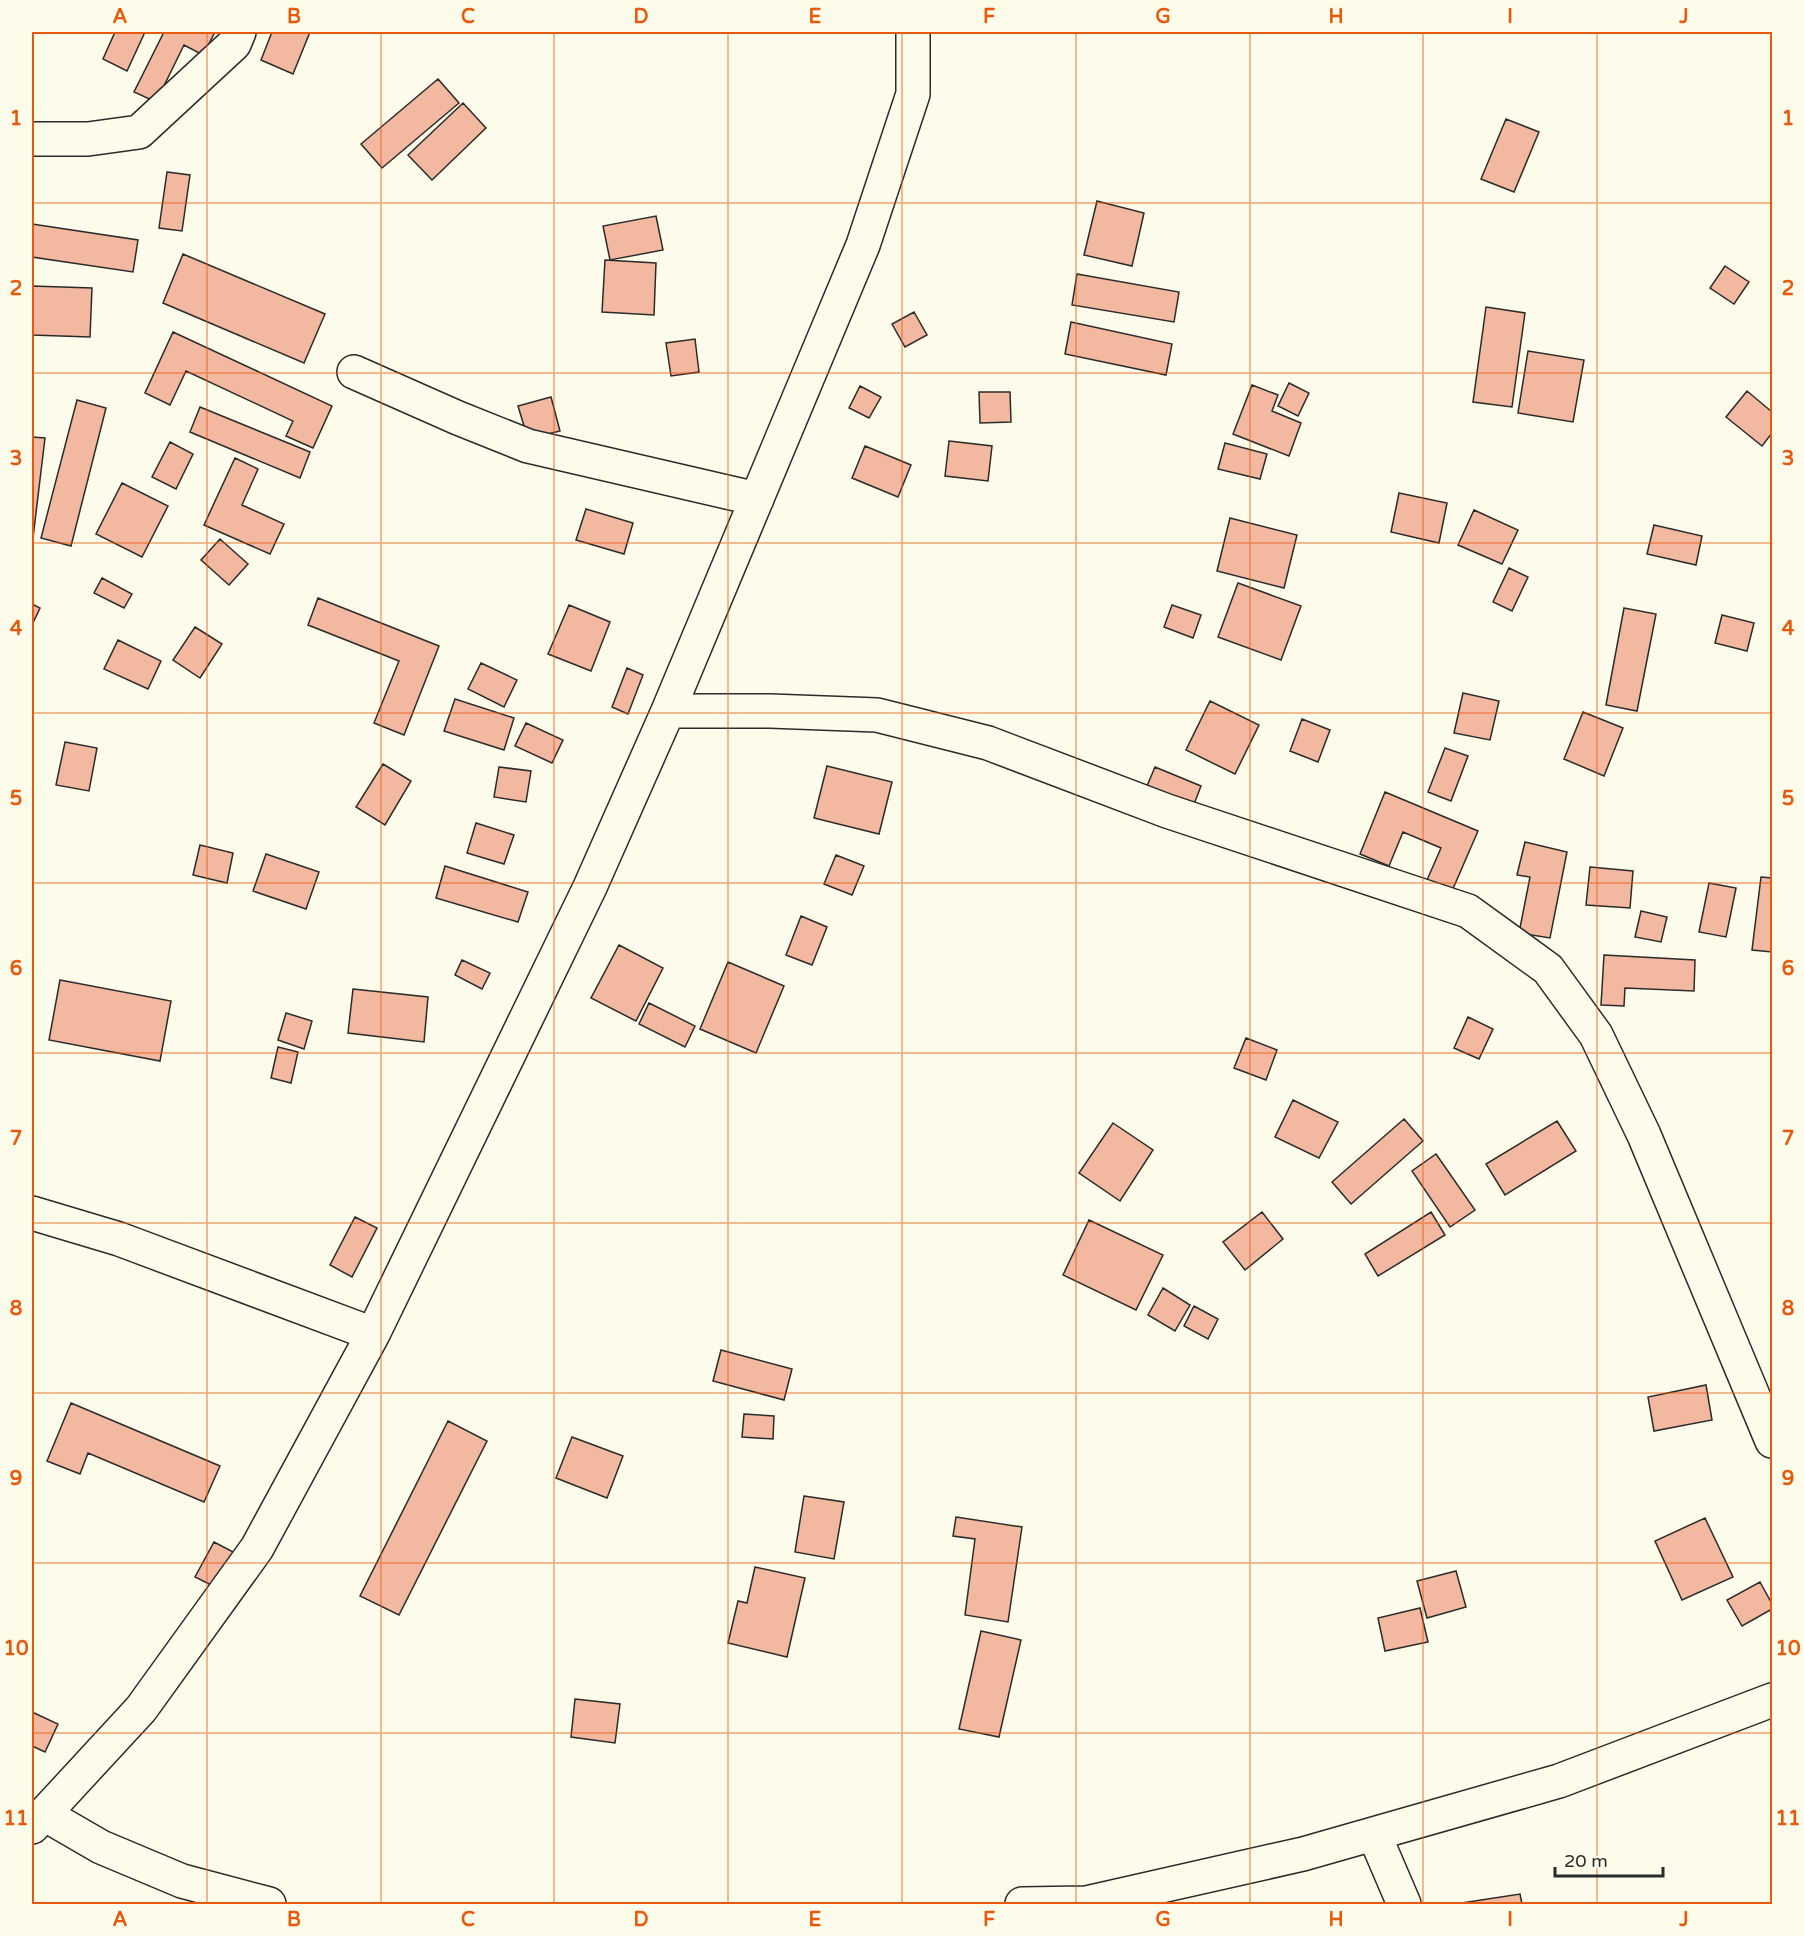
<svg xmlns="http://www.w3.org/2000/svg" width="1804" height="1936" font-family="'Varela Round',sans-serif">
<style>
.building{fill:#f2b8a0;stroke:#2b2b2b;stroke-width:1.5}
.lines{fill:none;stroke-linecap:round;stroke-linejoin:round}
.minor-casing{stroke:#2b2b2b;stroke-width:36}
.minor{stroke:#fdfbea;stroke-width:33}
.grid{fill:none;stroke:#e8590c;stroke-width:1.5;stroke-opacity:0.55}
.neatline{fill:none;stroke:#e8590c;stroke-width:2}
.grid-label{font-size:20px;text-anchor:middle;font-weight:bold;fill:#e8590c}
</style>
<rect width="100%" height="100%" fill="#fdfbea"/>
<!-- building -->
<path class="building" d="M115 32H145L127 71 103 59Z
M164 32H215L203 55 184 45 156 102 134 92Z
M272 32H310L293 74 261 60Z
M438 79 459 103 382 168 361 144Z
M463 103 486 128 432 180 408 155Z
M1506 119 1539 132 1514 192 1481 179Z
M167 172 190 175 182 231 159 228Z
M1097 201 1144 213 1132 266 1084 255Z
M656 216 663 250 610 260 603 226Z
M32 224 138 240 133 272 32 257Z
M183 254 325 314 304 363 163 303Z
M605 260 656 263 654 315 602 312Z
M1725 266 1749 282 1734 304 1710 288Z
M1077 274 1179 292 1174 322 1072 305Z
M32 286 92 288 90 337 32 335Z
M1486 307 1525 313 1512 407 1473 402Z
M914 312 927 335 905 347 892 324Z
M1071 322 1172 344 1166 375 1065 354Z
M173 332 332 406 313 448 286 436 293 421 186 371 170 405 145 393Z
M695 339 699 372 671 376 666 343Z
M1528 351 1584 360 1573 422 1518 413Z
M1289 383 1309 393 1298 416 1278 406Z
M1252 385 1278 395 1272 411 1301 423 1289 456 1233 434Z
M860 386 881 397 869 418 849 408Z
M1747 391 1772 412V433L1762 446 1726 417Z
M979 392H1010L1011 422 980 423Z
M551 397 560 431 528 439 518 406Z
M77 400 106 408 71 546 41 538Z
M200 407 310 452 300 478 190 432Z
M32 437 45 438 33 538H32Z
M949 441 992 446 988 481 945 476Z
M170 442 193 454 176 489 152 477Z
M1225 443 1267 454 1260 479 1218 469Z
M865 446 911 465 898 497 852 478Z
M235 458 258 469 242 505 284 524 270 554 204 525Z
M122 483 168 506 142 557 96 534Z
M1399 493 1447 503 1439 543 1391 532Z
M586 509 633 523 624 554 576 540Z
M1474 510 1518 530 1502 564 1458 545Z
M1230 518 1297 535 1284 588 1217 571Z
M1654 525 1702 536 1696 565 1647 554Z
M220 539 248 564 229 585 201 560Z
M1509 568 1528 577 1512 611 1493 602Z
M102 578 132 594 124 608 94 593Z
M1238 583 1301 606 1281 660 1218 637Z
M318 598 439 646 404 735 374 723 399 661 308 625Z
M32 604 40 608 32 625Z
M569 605 610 622 591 671 548 654Z
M1172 605 1201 615 1193 638 1164 627Z
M1624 608 1656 614 1637 711 1606 705Z
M1722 615 1754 623 1747 651 1715 643Z
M195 627 222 644 200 678 173 660Z
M118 640 161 661 148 689 104 669Z
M481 663 517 680 504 707 468 689Z
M627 668 643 675 628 714 612 707Z
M1463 693 1499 701 1490 740 1454 733Z
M455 699 514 718 504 750 444 731Z
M1210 701 1259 725 1235 774 1186 750Z
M1583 712 1623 728 1604 776 1564 759Z
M1302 719 1330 730 1318 762 1290 751Z
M526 723 563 740 552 763 515 746Z
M65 742 97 748 89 791 56 785Z
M1445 748 1468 756 1451 801 1428 792Z
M383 764 411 781 385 825 356 807Z
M827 766 892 782 879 834 814 818Z
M499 767 531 771 526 802 494 797Z
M1155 767 1201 786 1191 812 1144 793Z
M1385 792 1478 831 1452 891 1427 880 1441 848 1403 832 1389 866 1360 854Z
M476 823 514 835 504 864 467 853Z
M1525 842 1567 852 1550 938 1519 933 1530 877 1517 875Z
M200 845 233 853 227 883 193 875Z
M266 854 319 872 306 909 253 891Z
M836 855 864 866 852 895 824 884Z
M445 866 528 892 518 922 436 898Z
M1590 867 1633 871 1630 908 1586 905Z
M1761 877 1772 878V952L1752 950Z
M1709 883 1736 888 1726 937 1699 932Z
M1641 911 1667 917 1661 942 1635 937Z
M801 916 827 927 812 965 786 955Z
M619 945 663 968 636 1021 591 998Z
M1604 955 1695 960 1694 991 1625 988 1624 1006 1601 1005Z
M462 960 490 973 482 989 455 975Z
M728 962 784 986 756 1053 700 1029Z
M60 980 171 1001 160 1061 49 1040Z
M353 989 428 997 424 1042 348 1033Z
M649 1003 695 1026 685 1047 639 1024Z
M286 1013 312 1021 304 1049 278 1040Z
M1468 1017 1493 1029 1479 1059 1454 1048Z
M1246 1038 1277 1050 1266 1080 1234 1068Z
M278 1047 298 1052 291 1083 271 1078Z
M1293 1100 1338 1122 1319 1158 1275 1137Z
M1404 1119 1423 1141 1351 1204 1332 1182Z
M1557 1121 1576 1151 1505 1195 1486 1164Z
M1113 1123 1153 1150 1120 1201 1079 1173Z
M1436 1154 1475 1210 1450 1227 1412 1171Z
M1262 1212 1283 1239 1245 1270 1223 1242Z
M1431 1212 1445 1235 1378 1276 1365 1254Z
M355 1217 377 1228 352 1277 330 1265Z
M1089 1220 1163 1255 1136 1310 1063 1275Z
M1163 1288 1190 1305 1175 1331 1148 1315Z
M1194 1306 1218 1319 1208 1339 1184 1326Z
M721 1350 792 1369 784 1400 713 1381Z
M1706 1385 1712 1420 1654 1431 1648 1397Z
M71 1403 220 1466 204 1502 88 1453 80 1474 47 1461Z
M744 1414 774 1416 773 1439 742 1437Z
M448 1421 487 1441 399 1615 360 1596Z
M572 1437 623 1456 607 1498 556 1478Z
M804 1496 844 1502 834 1559 795 1552Z
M956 1517 1022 1527 1008 1622 965 1615 975 1539 953 1536Z
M1705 1518 1733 1577 1682 1600 1655 1541Z
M214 1542 239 1555 221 1590 195 1577Z
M755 1567 805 1578 787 1657 728 1643 738 1601 747 1603Z
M1456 1571 1466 1607 1427 1618 1417 1581Z
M1760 1582 1772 1604V1609L1742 1626 1727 1600Z
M1420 1608 1428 1642 1385 1651 1378 1618Z
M981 1631 1021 1640 999 1737 959 1729Z
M575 1699 620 1704 615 1743 571 1737Z
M32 1712 58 1724 45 1752 32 1746Z
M1520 1894 1522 1904H1455Z"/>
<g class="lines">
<!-- minor casing -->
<g class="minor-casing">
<path id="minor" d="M32 139H88L139 132 234 44 239 32
M354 372 458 418 528 446 757 499
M668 711H770L877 715 988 743 1167 811 1468 911 1548 969 1596 1035 1644 1135 1772 1441
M32 1213 119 1239 373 1334
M44 1814 101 1847 182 1881 269 1904
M32 1827 141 1709 257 1548 373 1334 590 887 668 711 863 245 913 94V32
M1374 1834 1404 1904
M1022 1904 1086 1903 1303 1854 1559 1781 1772 1700"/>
</g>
<!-- minor -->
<use href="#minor" class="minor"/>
</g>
<!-- grid -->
<path class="grid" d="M207 32V1904M381 32V1904M554 32V1904M728 32V1904M902 32V1904M1076 32V1904M1250 32V1904M1423 32V1904M1597 32V1904M32 203H1772M32 373H1772M32 543H1772M32 713H1772M32 883H1772M32 1053H1772M32 1223H1772M32 1393H1772M32 1563H1772M32 1733H1772"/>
<!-- border -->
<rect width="1804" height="1936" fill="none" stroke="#fdfbea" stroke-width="66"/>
<!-- scale -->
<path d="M1555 1867v9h108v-9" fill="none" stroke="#2b2b2b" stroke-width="3"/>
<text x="1564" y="1867" font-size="18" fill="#2b2b2b" stroke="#fdfbea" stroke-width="4.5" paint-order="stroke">20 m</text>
<rect x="33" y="33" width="1738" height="1870" class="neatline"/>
<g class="grid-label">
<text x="120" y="23">A</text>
<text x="294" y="23">B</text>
<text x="468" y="23">C</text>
<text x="641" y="23">D</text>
<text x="815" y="23">E</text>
<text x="989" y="23">F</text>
<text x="1163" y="23">G</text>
<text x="1336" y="23">H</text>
<text x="1510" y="23">I</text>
<text x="1684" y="23">J</text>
<text x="16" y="125">1</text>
<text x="1788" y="125">1</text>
<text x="16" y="295">2</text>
<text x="1788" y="295">2</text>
<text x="16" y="465">3</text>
<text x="1788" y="465">3</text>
<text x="16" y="635">4</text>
<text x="1788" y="635">4</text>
<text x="16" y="805">5</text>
<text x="1788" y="805">5</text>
<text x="16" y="975">6</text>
<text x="1788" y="975">6</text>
<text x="16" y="1145">7</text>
<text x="1788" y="1145">7</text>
<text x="16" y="1315">8</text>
<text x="1788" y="1315">8</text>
<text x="16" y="1485">9</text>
<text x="1788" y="1485">9</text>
<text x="16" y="1655">10</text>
<text x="1788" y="1655">10</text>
<text x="16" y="1825">11</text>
<text x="1788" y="1825">11</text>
<text x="120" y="1926">A</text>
<text x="294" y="1926">B</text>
<text x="468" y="1926">C</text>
<text x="641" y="1926">D</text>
<text x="815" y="1926">E</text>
<text x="989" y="1926">F</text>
<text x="1163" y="1926">G</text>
<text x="1336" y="1926">H</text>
<text x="1510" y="1926">I</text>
<text x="1684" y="1926">J</text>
</g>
</svg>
